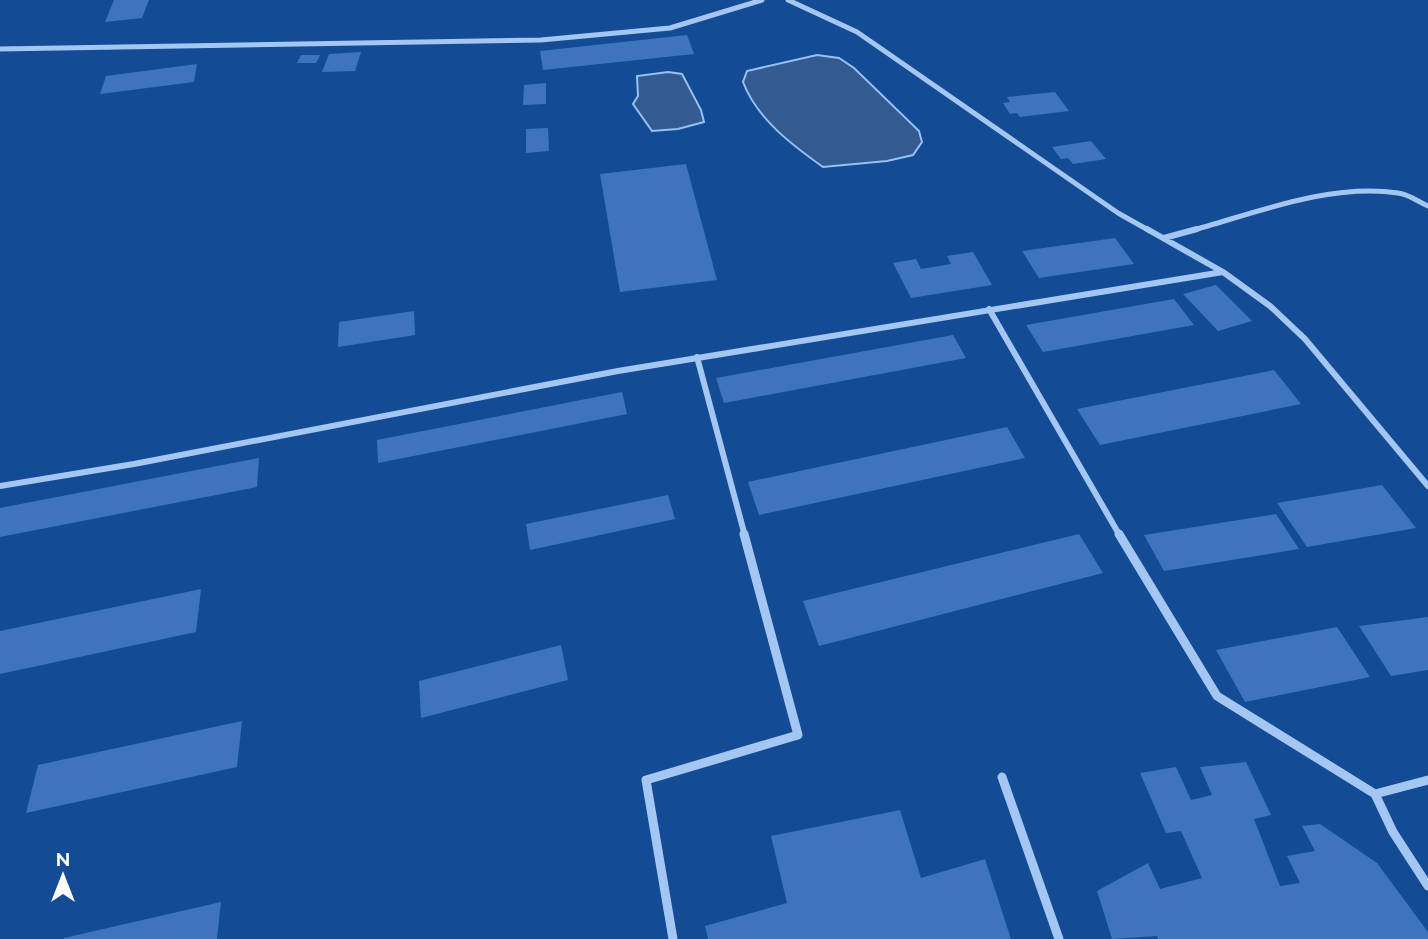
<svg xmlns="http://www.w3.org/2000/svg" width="1428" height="939" font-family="Raleway,sans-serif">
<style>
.water{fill:#335b92;stroke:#95c1f5;stroke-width:2}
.building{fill:#3d74bd}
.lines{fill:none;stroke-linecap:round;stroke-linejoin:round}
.street-far2{stroke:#a3c6f2;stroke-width:5}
.street-far1{stroke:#a3c6f2;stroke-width:6}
.street{stroke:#a3c6f2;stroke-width:9}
</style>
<rect width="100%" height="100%" fill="#144b95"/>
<!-- water -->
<path class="water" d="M817 55 839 58 854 68 919 131 922 142 913 155 887 161 823 167C792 145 757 119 743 82L747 71Z
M668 72 682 74 701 110 704 122 678 129 652 131 633 104 638 96 637 76Z"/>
<!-- building -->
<path class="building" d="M114 0H149L142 18 105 22Z
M687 35 694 54 543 70 540 51Z
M361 52 355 71 322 72 329 54Z
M301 55H320L316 63H297Z
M197 64 194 82 100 94 106 76Z
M546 83V104L523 105 524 85Z
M1055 92 1069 111 1020 117 1017 113 1010 114 1003 103 1010 102 1007 97Z
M548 128 549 151 526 153V129Z
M1091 141 1106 159 1073 164 1068 158 1061 159 1052 147Z
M686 164 717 280 620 292 600 174Z
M1115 238 1134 264 1039 278 1022 251Z
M973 252 992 285 911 298 893 263 916 259 921 269 951 264 947 256Z
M1216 285 1252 321 1218 331 1183 294Z
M1174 299 1194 325 1043 352 1026 325Z
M414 311 415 335 338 347 339 322Z
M953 335 966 358 724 403 716 378Z
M1274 370 1301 404 1100 445 1077 409Z
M622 392 627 414 378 463 377 440Z
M1007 427 1025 458 759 515 748 482Z
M259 458 257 487 0 537V508Z
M1382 485 1416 528 1307 547 1277 503Z
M668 495 675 519 530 550 526 524Z
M1276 514 1299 549 1164 571 1144 535Z
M1079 534 1103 573 819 646 803 601Z
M201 589 196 632 0 674V631Z
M1428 617V670L1391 676 1359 626Z
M1337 627 1370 677 1245 702 1216 650Z
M561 645 568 680 421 718 419 681Z
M242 721 237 767 26 813 38 765Z
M1246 762 1271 815 1254 819 1280 886 1300 883 1287 856 1315 851 1302 826 1320 824 1377 863 1428 932V939H1158L1157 936 1112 939 1097 891 1148 863 1160 889 1202 878 1181 831 1166 833 1140 773 1176 767 1191 800 1212 795 1200 767Z
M900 810 921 878 985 859 1011 939H708L705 926 787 903 771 836Z
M221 902 217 939H64V938Z"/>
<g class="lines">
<!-- street-far2 -->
<path class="street-far2" d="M788 0 857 32 1118 213 1150 231
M0 49 541 40 670 28 762 0
M1190 231C1256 213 1329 183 1398 193 1408 194 1419 202 1428 206"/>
<!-- street-far1 -->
<path class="street-far1" d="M1147 229 1223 272 1270 306 1305 339 1428 486
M1164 238 1197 229
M989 309 1120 536
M697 357 745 536
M0 486 134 464 618 371 1223 272"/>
<!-- street -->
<path class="street" d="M1119 534 1217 696 1375 794
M1002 777 1059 939
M1428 780 1375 794 1393 832 1428 886
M673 939 646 780 798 735 744 534"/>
</g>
<!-- north arrow -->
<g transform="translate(63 876)" stroke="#144b95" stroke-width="5" paint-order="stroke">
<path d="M0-5L12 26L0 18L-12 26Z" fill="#ffffff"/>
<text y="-10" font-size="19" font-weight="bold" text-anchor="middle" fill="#ffffff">N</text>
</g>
</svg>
